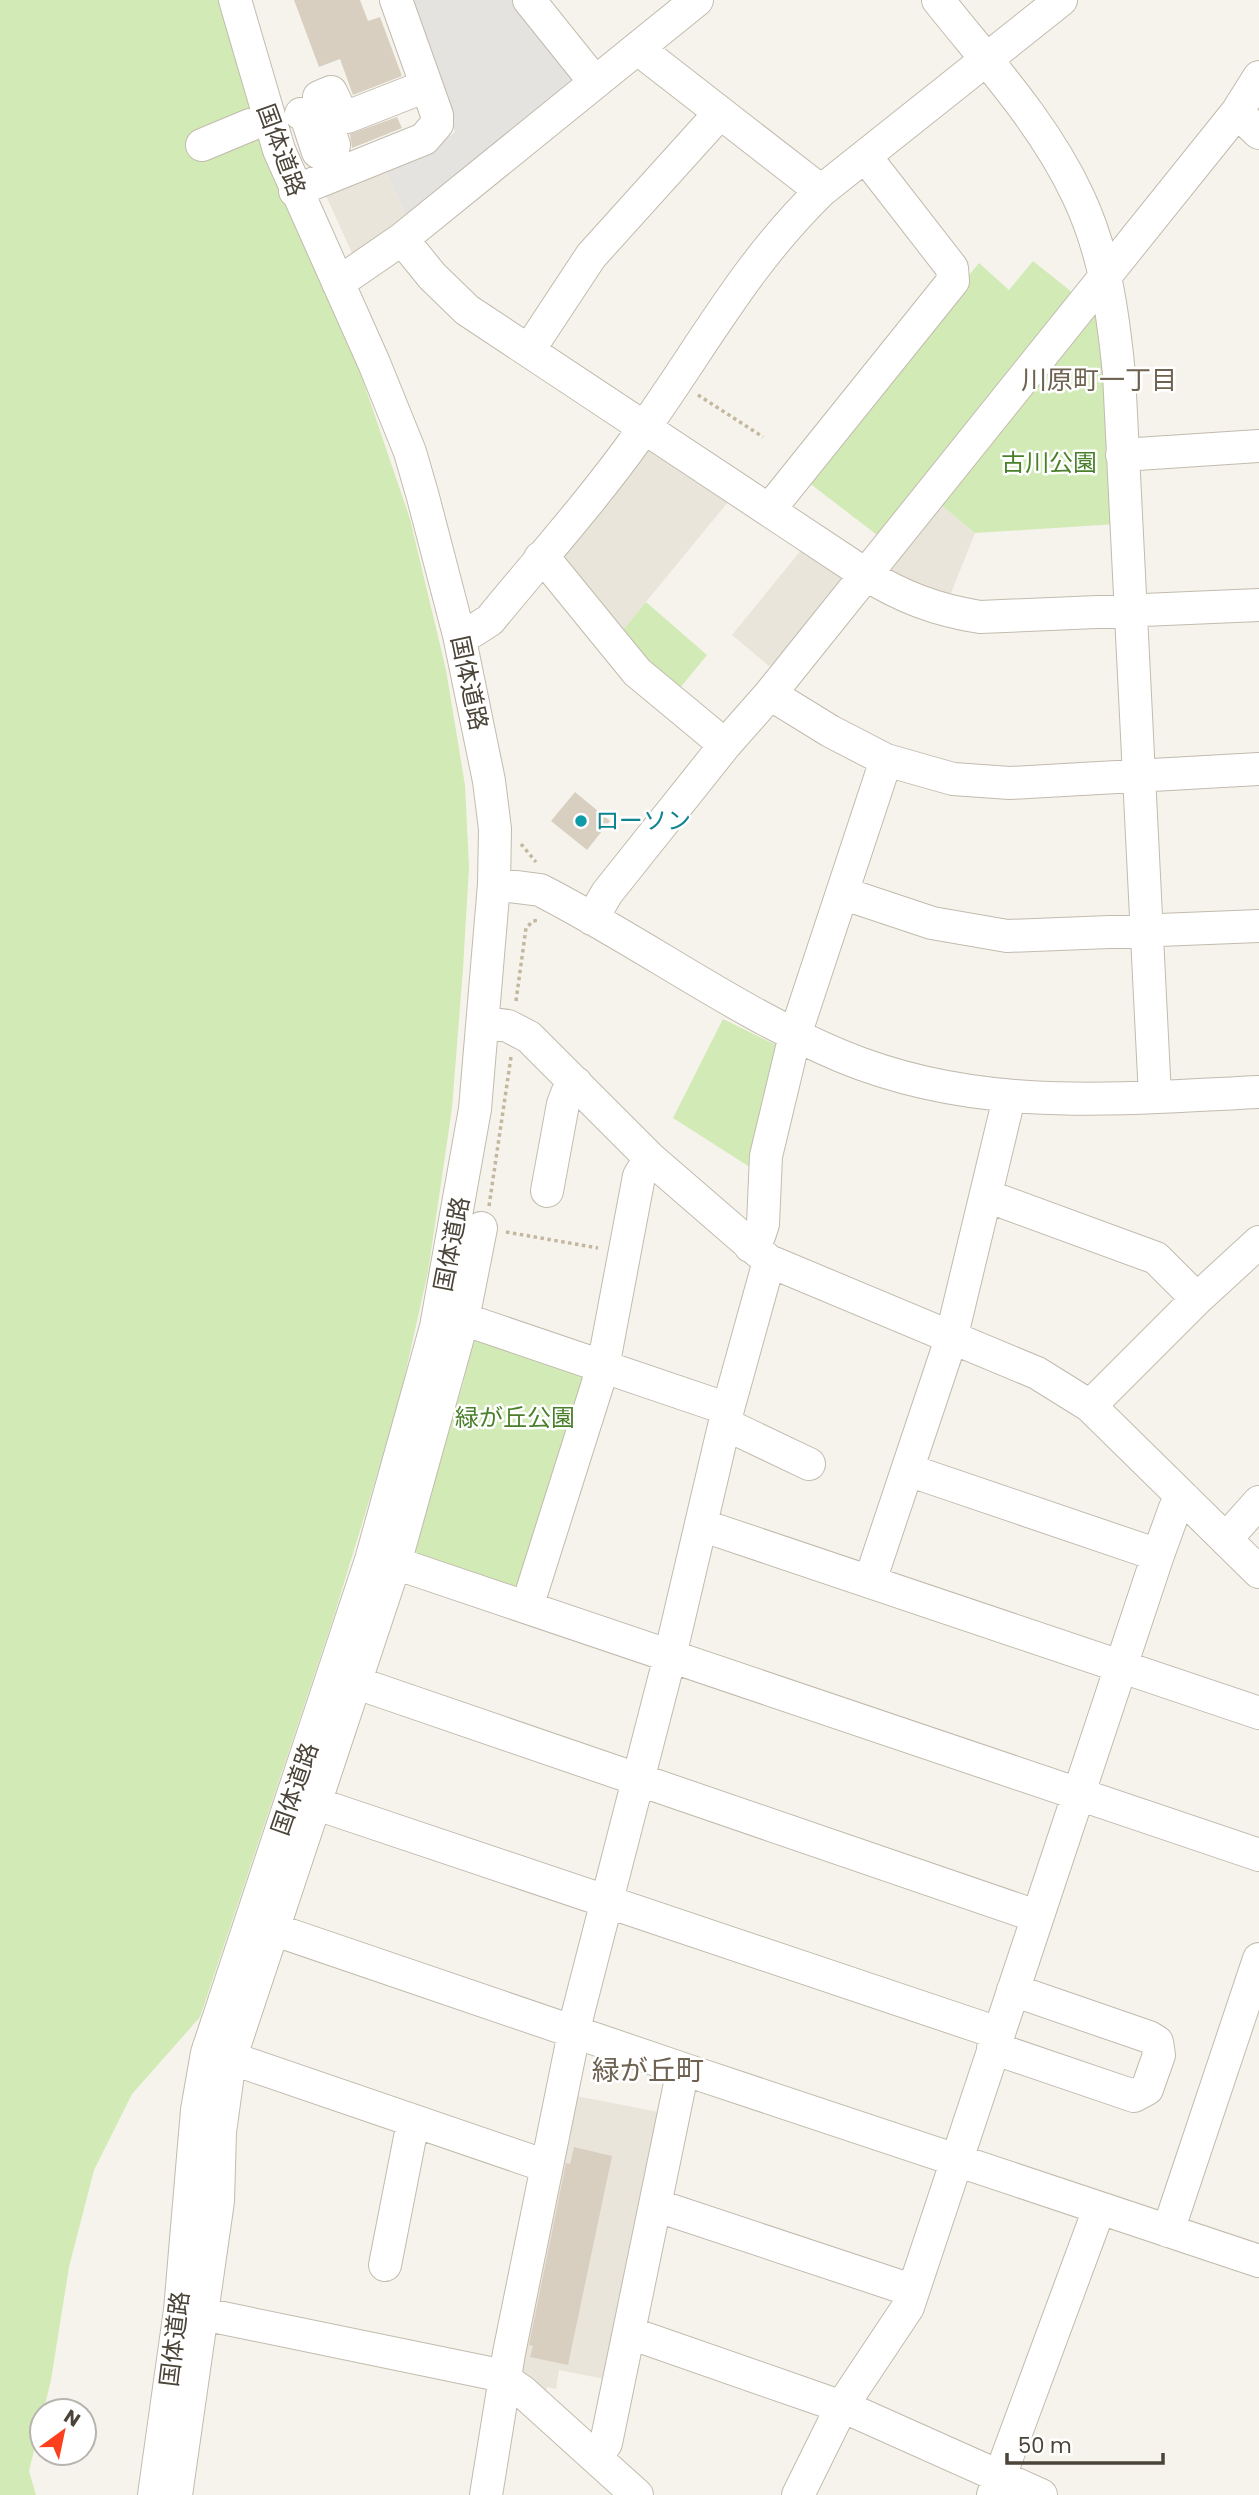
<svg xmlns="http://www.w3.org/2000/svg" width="1259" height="2495" font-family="Poppins,'Noto Sans JP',sans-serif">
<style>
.residential{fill:#eae5da}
.green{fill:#d2eab5}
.parking{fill:#e5e3e0}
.building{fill:#d8cfc1}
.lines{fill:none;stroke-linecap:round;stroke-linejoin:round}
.minor-casing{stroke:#c2bbae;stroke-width:34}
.path{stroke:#c4b79f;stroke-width:3.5;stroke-dasharray:3.5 3.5;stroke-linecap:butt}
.minor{stroke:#fff;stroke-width:32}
.culture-dot{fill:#0f9aa8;stroke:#fff;stroke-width:2.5}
.labels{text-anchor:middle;stroke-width:5;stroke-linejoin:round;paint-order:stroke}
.street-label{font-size:24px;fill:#4b4439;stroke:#fff}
.park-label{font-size:24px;fill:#4a7f2a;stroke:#fff}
.culture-label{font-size:24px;fill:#0d838f;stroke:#fff;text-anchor:start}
.neighbourhood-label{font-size:26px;fill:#6e6250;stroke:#fff}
.quarter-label{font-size:28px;fill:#6e6250;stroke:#fff}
</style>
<rect width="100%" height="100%" fill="#f6f3ec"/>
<!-- residential -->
<path class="residential" d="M384 168 408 220 356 262 323 189Z
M655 444 733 496 618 636 557 560 642 446Z
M935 500 975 533 947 603 885 577Z
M806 544 845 569 847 582 775 671 732 635Z
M571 2095 664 2113 609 2380 559 2370 556 2389 547 2387 544 2401 519 2378Z"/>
<!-- green -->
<path class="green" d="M0 0H220L272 167 359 369 410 519 446 670 465 785 469 867 463 969 452 1108 428 1272 398 1406 333 1619 200 2017 132 2094 94 2170 69 2267 51 2380 29 2471 36 2495H0Z
M1033 261 1078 297 881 538 804 479 979 263 1009 290Z
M1085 314 1105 320 1117 524 975 533 935 500Z
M646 602 707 655 675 694 618 636Z
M723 1019 778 1046 756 1171 673 1118Z
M483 1336 583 1371 590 1379 522 1583 511 1589 418 1558 414 1545 463 1384 472 1340Z"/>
<!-- parking -->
<path class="parking" d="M406 0H518L575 71 573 87 408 220 384 168 440 144 455 132Z"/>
<!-- building -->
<path class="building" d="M294 0H360L368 21 380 17 402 76 353 95 340 59 319 67Z
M397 117 402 128 352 148 350 134Z
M575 792 610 821 587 850 551 821Z
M574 2147 612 2156 568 2365 530 2357 533 2346 529 2345 566 2163 570 2164Z"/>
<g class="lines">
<!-- minor casing -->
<g class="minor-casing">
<path id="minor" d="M529 0 594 81
M938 0C988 63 1044 123 1078 196 1105 253 1113 313 1119 374L1155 1097
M640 46 646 55 821 191
M1237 112 1259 133
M301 114 306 116 318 152 326 157 332 153 334 145 319 97 331 92 342 115 347 117 426 86
M202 145 250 125
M295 191 424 139 437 124V115L396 0
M402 239 432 276 467 310 865 574C902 597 936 610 980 617L1259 605
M338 283 402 239 697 0
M529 350 591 256 720 113
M1122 455 1259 446
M769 510 953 281 952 268 865 156
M540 558 553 569 637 672 725 745
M459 635 473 631 490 620C539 560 592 501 637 438 700 351 743 267 821 191L1061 0
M770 694 830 731 886 760 953 779 1010 783 1259 769
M494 884 540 890C642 942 736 1012 841 1056 978 1113 1116 1099 1259 1092
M842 893 932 923 1007 936 1259 926
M592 919 607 893 725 745 770 694 1237 112 1259 77
M485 1023 508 1026 529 1037 650 1158 769 1261 1037 1373 1090 1406 1259 1572
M547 1191 563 1104 568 1091 576 1083
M987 1196 1156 1258 1197 1299
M750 1246 759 1236 763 1224 766 1156 795 1035 886 760
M463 1319 728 1409
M1090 1406 1197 1299 1259 1242
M725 1424 809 1464
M908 1470 1158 1555
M701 1525 1259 1713
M1226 1539 1259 1502
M395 1563 1259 1855
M870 1581 951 1339 1009 1098
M527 1607 603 1367 639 1176 650 1158
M357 1683 1036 1916
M314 1803 998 2033
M252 1922 683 2069 1259 2261
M993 2048 1134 2096 1147 2089 1159 2055 1157 2042 1149 2037 1013 1990
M213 2052 546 2166
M655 2205 911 2290
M1168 2231 1259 1959
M385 2265 413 2122
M203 2314 499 2375 523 2392 637 2495
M630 2333 828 2402
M842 2406 1041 2495
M596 2458 606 2443 683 2069
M154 2495 180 2310 197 2110 207 2053 371 1560 436 1327 475 1109 494 884 495 829 489 781 459 635 423 497 410 452 374 363 279 150 235 0
M176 2495 218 2201 220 2132 230 2059 395 1563 463 1319 481 1228
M486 2495 509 2353 578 2013 670 1656 728 1409 769 1261
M798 2495 842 2406 908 2307 1158 1555 1175 1508 1185 1499
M993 2495 1099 2209"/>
</g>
<!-- path -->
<path class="path" d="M698 395 763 437
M521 844 536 862
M516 1001 526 928 533 921 539 920
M489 1206 511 1057
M506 1232 598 1248"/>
<!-- minor -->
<use href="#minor" class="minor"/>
</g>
<!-- markers -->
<circle class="culture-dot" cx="581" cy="821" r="7"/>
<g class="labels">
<!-- street labels -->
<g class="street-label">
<text transform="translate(281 150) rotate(70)" y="8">国体道路</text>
<text transform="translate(469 683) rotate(78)" y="8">国体道路</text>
<text transform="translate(452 1244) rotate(-79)" y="8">国体道路</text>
<text transform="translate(295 1789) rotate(-71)" y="8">国体道路</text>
<text transform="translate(175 2339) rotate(-83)" y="8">国体道路</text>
</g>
<!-- park labels -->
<g class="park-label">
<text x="1049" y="471">古川公園</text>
<text x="515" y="1426">緑が丘公園</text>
</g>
<!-- culture labels -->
<g class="culture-label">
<text x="595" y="829">ローソン</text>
</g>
<!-- neighbourhood labels -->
<g class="neighbourhood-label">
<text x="1099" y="389">川原町一丁目</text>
</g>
<!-- quarter labels -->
<g class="quarter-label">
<text x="648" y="2080">緑が丘町</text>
</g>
</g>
<!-- north arrow -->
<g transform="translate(63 2432) rotate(33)"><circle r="33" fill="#ffffff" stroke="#b7b4b0" stroke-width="2"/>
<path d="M0-5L12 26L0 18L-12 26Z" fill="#fc3f1d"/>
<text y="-10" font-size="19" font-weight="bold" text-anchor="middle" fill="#4b4439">N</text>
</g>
<!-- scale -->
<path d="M1007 2453v10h156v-10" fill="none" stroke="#4b4439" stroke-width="3.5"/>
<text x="1018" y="2453" font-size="21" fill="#4b4439" stroke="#ffffff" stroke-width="5" paint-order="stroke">50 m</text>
</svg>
